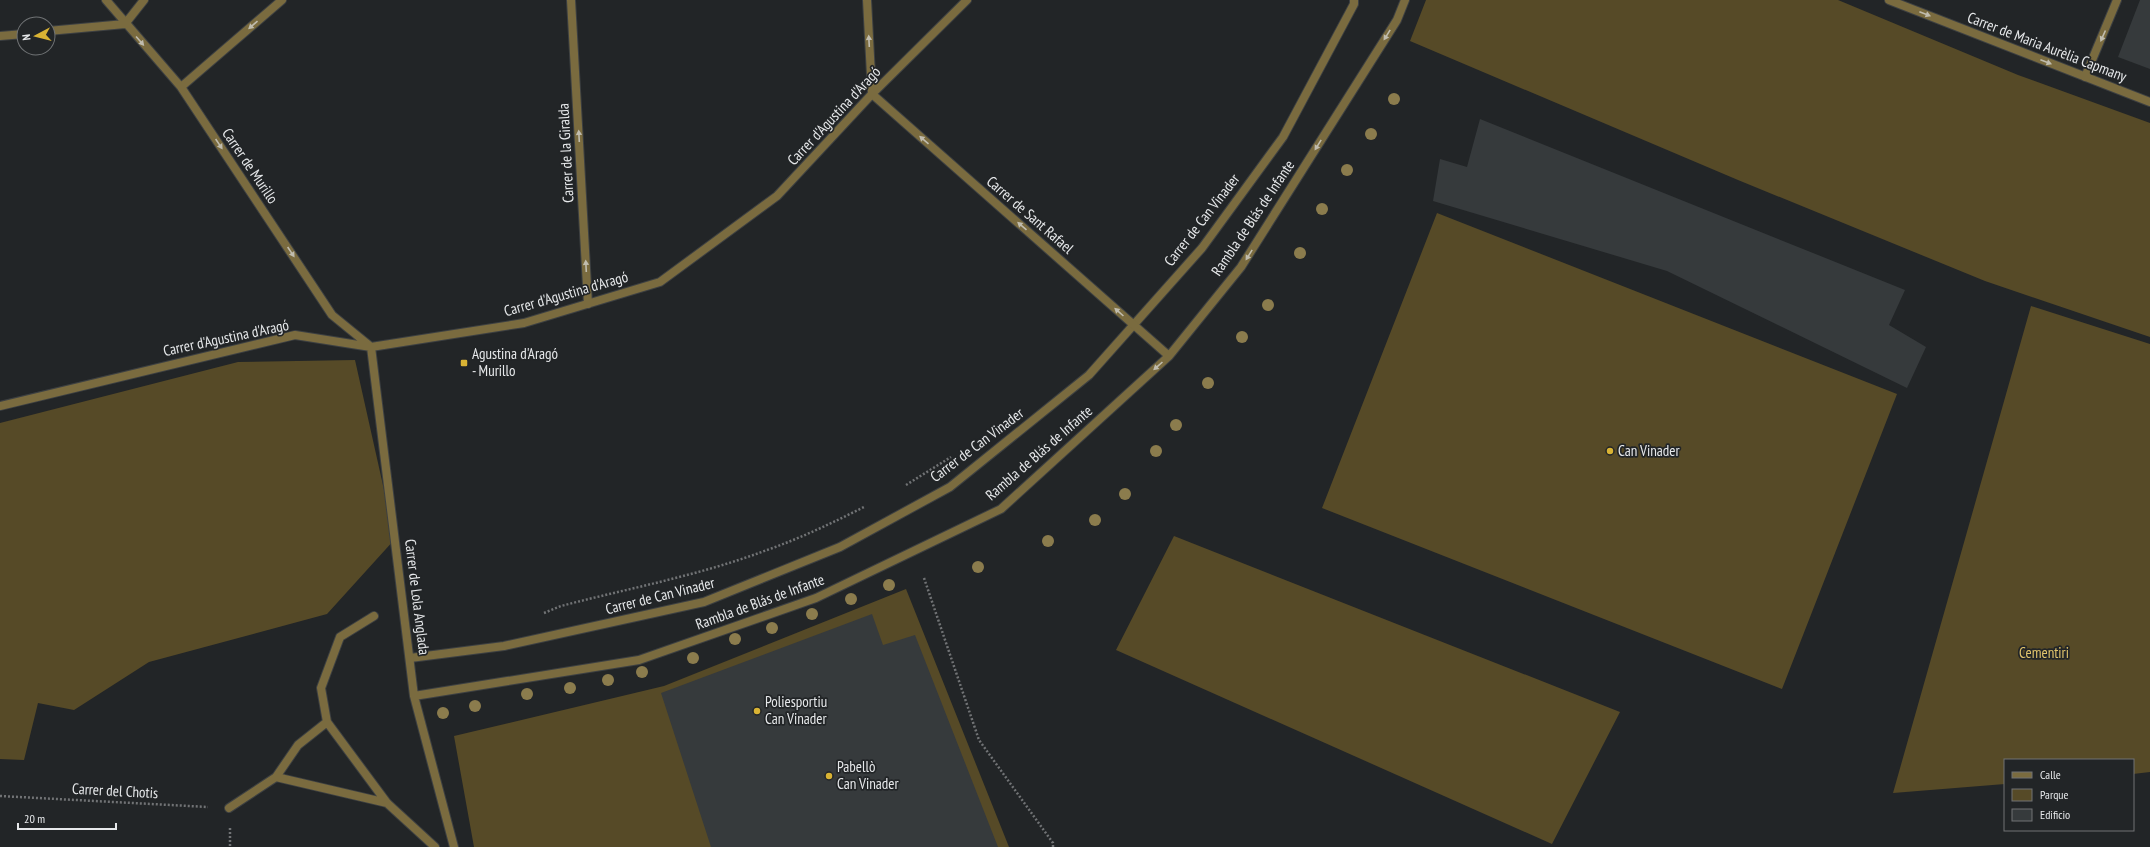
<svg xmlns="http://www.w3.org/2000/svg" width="2150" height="847" font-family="'PT Sans Narrow',sans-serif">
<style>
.green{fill:#564a27}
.building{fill:#363a3c}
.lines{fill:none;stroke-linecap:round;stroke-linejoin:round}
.service-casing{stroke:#3d4042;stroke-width:10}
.pedestrian-casing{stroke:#3d4042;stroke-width:10}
.minor-casing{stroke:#3d4042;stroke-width:10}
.path{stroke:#717375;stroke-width:2.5;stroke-dasharray:2 2;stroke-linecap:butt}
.service{stroke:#7a6b3f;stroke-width:8}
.pedestrian{stroke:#7a6b3f;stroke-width:8}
.minor{stroke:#7a6b3f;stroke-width:8}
.tree{fill:#8b7c4d}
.oneway{fill:#c0bcae}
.poi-dot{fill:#d9b334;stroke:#222527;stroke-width:1.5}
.labels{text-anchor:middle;stroke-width:3.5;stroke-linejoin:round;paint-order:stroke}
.street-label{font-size:15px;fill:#e6e8ea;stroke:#222527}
.poi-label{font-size:15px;fill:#e6e8ea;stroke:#222527;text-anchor:start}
.park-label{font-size:15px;fill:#e1c46c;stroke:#222527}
</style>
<rect width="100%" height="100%" fill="#222527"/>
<!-- green -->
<path class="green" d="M1426 0H1838L2018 75 2150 123V337L1985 281 1738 180 1410 41Z
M1437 213 1897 394 1782 689 1322 508Z
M2031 306 2150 344V772L2133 774V760H2005V784L1893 793Z
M355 360 395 539 327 614 149 662 74 710 38 703 24 760 0 759V423L238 362Z
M1174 536 1620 712 1552 844 1116 650Z
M906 589 1009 847H474L454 736 664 686Z"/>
<!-- building -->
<path class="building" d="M2140 0H2150V69L2118 57Z
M1480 119 1905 290 1889 325 1926 347 1907 388 1667 271 1433 201 1440 159 1467 167Z
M872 614 883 645 915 635 998 847H711L661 693Z"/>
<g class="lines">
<!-- service casing -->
<g class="service-casing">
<path id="service" d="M374 616 340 637 321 688 327 722 387 803 435 847
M276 777 387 803
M229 808 276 777 298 745 327 722"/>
</g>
<!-- pedestrian casing -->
<g class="pedestrian-casing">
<path id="pedestrian" d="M410 658 504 646 704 602 840 547 950 487 1089 375 1202 248 1283 137 1354 4V0"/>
</g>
<!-- minor casing -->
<g class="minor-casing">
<path id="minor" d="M106 0 181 87 332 315 370 346
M571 0 588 304
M867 0 872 94 1169 356
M1889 0 2150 102
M48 31 125 24 144 0
M0 36 24 34
M2085 77 2117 0
M181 87 282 0
M371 347 414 696 454 847
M0 406 295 335 371 347 524 323 660 282 777 196 872 94 967 0
M414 696 639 660 816 598 1001 509 1169 356 1241 267 1397 20 1405 0"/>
</g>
<!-- path -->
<path class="path" d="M906 485 951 457
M924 578 979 740 1053 843V847
M544 613 561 606C630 588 701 575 767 550 801 538 832 523 864 507
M0 796 208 807
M230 828V847"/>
<!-- service -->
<use href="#service" class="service"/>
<!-- pedestrian -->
<use href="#pedestrian" class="pedestrian"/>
<!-- minor -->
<use href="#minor" class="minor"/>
</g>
<!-- trees -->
<g class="tree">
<circle cx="1394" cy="99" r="6"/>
<circle cx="1371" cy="134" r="6"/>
<circle cx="1347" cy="170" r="6"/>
<circle cx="1322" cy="209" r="6"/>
<circle cx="1300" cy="253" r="6"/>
<circle cx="1268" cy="305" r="6"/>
<circle cx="1242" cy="337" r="6"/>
<circle cx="1208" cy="383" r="6"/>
<circle cx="1176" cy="425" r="6"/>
<circle cx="1156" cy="451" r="6"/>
<circle cx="1125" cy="494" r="6"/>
<circle cx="1095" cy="520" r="6"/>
<circle cx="1048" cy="541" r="6"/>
<circle cx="978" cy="567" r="6"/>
<circle cx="889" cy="585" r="6"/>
<circle cx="851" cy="599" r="6"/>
<circle cx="812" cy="614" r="6"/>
<circle cx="772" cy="628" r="6"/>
<circle cx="735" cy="639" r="6"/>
<circle cx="693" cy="658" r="6"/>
<circle cx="642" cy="672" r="6"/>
<circle cx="608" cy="680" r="6"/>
<circle cx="570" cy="688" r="6"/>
<circle cx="527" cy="694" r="6"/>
<circle cx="475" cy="706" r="6"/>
<circle cx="443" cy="713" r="6"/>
</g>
<!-- one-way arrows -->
<defs><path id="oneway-solid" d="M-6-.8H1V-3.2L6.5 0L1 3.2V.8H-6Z"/></defs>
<g class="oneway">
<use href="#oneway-solid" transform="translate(1925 14) rotate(21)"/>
<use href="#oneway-solid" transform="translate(253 25) rotate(139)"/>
<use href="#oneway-solid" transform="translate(1387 35) rotate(122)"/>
<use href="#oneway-solid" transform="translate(2103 36) rotate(114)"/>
<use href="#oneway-solid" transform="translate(140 41) rotate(49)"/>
<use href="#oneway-solid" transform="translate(869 41) rotate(-93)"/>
<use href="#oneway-solid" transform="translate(2046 62) rotate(21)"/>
<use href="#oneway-solid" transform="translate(579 136) rotate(-93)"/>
<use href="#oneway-solid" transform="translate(924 140) rotate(-139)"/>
<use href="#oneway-solid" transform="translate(219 144) rotate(56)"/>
<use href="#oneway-solid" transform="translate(1318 145) rotate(122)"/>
<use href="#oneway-solid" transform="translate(1022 226) rotate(-139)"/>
<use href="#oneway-solid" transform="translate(291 252) rotate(56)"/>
<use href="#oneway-solid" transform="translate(1249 255) rotate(122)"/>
<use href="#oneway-solid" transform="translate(586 266) rotate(-93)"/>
<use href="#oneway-solid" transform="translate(1119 312) rotate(-138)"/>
<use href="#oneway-solid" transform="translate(1158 366) rotate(138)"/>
</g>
<!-- markers -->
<g class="poi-dot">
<rect x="460" y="359" width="8" height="8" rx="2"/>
<circle cx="1610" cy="451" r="4"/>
<circle cx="757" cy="711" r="4"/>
<circle cx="829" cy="776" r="4"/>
</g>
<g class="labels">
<!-- street labels -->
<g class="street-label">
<text transform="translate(2047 47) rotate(21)" y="5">Carrer de Maria Aurèlia Capmany</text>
<text transform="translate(834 116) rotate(-47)" y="5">Carrer d'Agustina d'Aragó</text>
<text transform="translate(566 153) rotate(-93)" y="5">Carrer de la Giralda</text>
<text transform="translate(250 166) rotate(56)" y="5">Carrer de Murillo</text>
<text transform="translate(1030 215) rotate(41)" y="5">Carrer de Sant Rafael</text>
<text transform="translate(1253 218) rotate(-56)" y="5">Rambla de Blás de Infante</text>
<text transform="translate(1202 220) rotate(-52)" y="5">Carrer de Can Vinader</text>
<text transform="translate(566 294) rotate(-16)" y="5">Carrer d'Agustina d'Aragó</text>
<text transform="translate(226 338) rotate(-12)" y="5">Carrer d'Agustina d'Aragó</text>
<text transform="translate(977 445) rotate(-37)" y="5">Carrer de Can Vinader</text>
<text transform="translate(1039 453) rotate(-41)" y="5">Rambla de Blás de Infante</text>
<text transform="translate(660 596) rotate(-14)" y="5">Carrer de Can Vinader</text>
<text transform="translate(417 597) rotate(83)" y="5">Carrer de Lola Anglada</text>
<text transform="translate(760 602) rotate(-20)" y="5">Rambla de Blás de Infante</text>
<text transform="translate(115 791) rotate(3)" y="5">Carrer del Chotis</text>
</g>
<!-- poi labels -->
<g class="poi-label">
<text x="472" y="359">Agustina d'Aragó<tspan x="472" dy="17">- Murillo</tspan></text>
<text x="1618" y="456">Can Vinader</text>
<text x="765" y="707">Poliesportiu<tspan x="765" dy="17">Can Vinader</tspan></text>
<text x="837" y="772">Pabellò<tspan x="837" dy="17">Can Vinader</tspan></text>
</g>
<!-- park labels -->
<g class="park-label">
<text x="2044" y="658">Cementiri</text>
</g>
</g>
<!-- legend -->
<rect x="2004" y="759" width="130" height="72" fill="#222527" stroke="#707375"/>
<rect x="2012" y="772" width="20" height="6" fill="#7a6b3f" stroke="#707375"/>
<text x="2040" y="779" font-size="12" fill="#e6e8ea">Calle</text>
<rect x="2012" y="789" width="20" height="12" fill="#564a27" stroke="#707375"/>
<text x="2040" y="799" font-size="12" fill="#e6e8ea">Parque</text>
<rect x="2012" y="809" width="20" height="12" fill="#363a3c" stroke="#707375"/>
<text x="2040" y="819" font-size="12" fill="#e6e8ea">Edificio</text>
<!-- north arrow -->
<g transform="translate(36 36) rotate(263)"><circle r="19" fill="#222527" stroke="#707375"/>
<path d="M0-3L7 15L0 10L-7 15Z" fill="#d9b334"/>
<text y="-6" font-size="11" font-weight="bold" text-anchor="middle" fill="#e6e8ea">N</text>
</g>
<!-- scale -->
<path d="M18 823v6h98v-6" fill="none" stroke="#e6e8ea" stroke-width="2"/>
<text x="24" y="823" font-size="12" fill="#e6e8ea" stroke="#222527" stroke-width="3" paint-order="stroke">20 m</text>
</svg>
